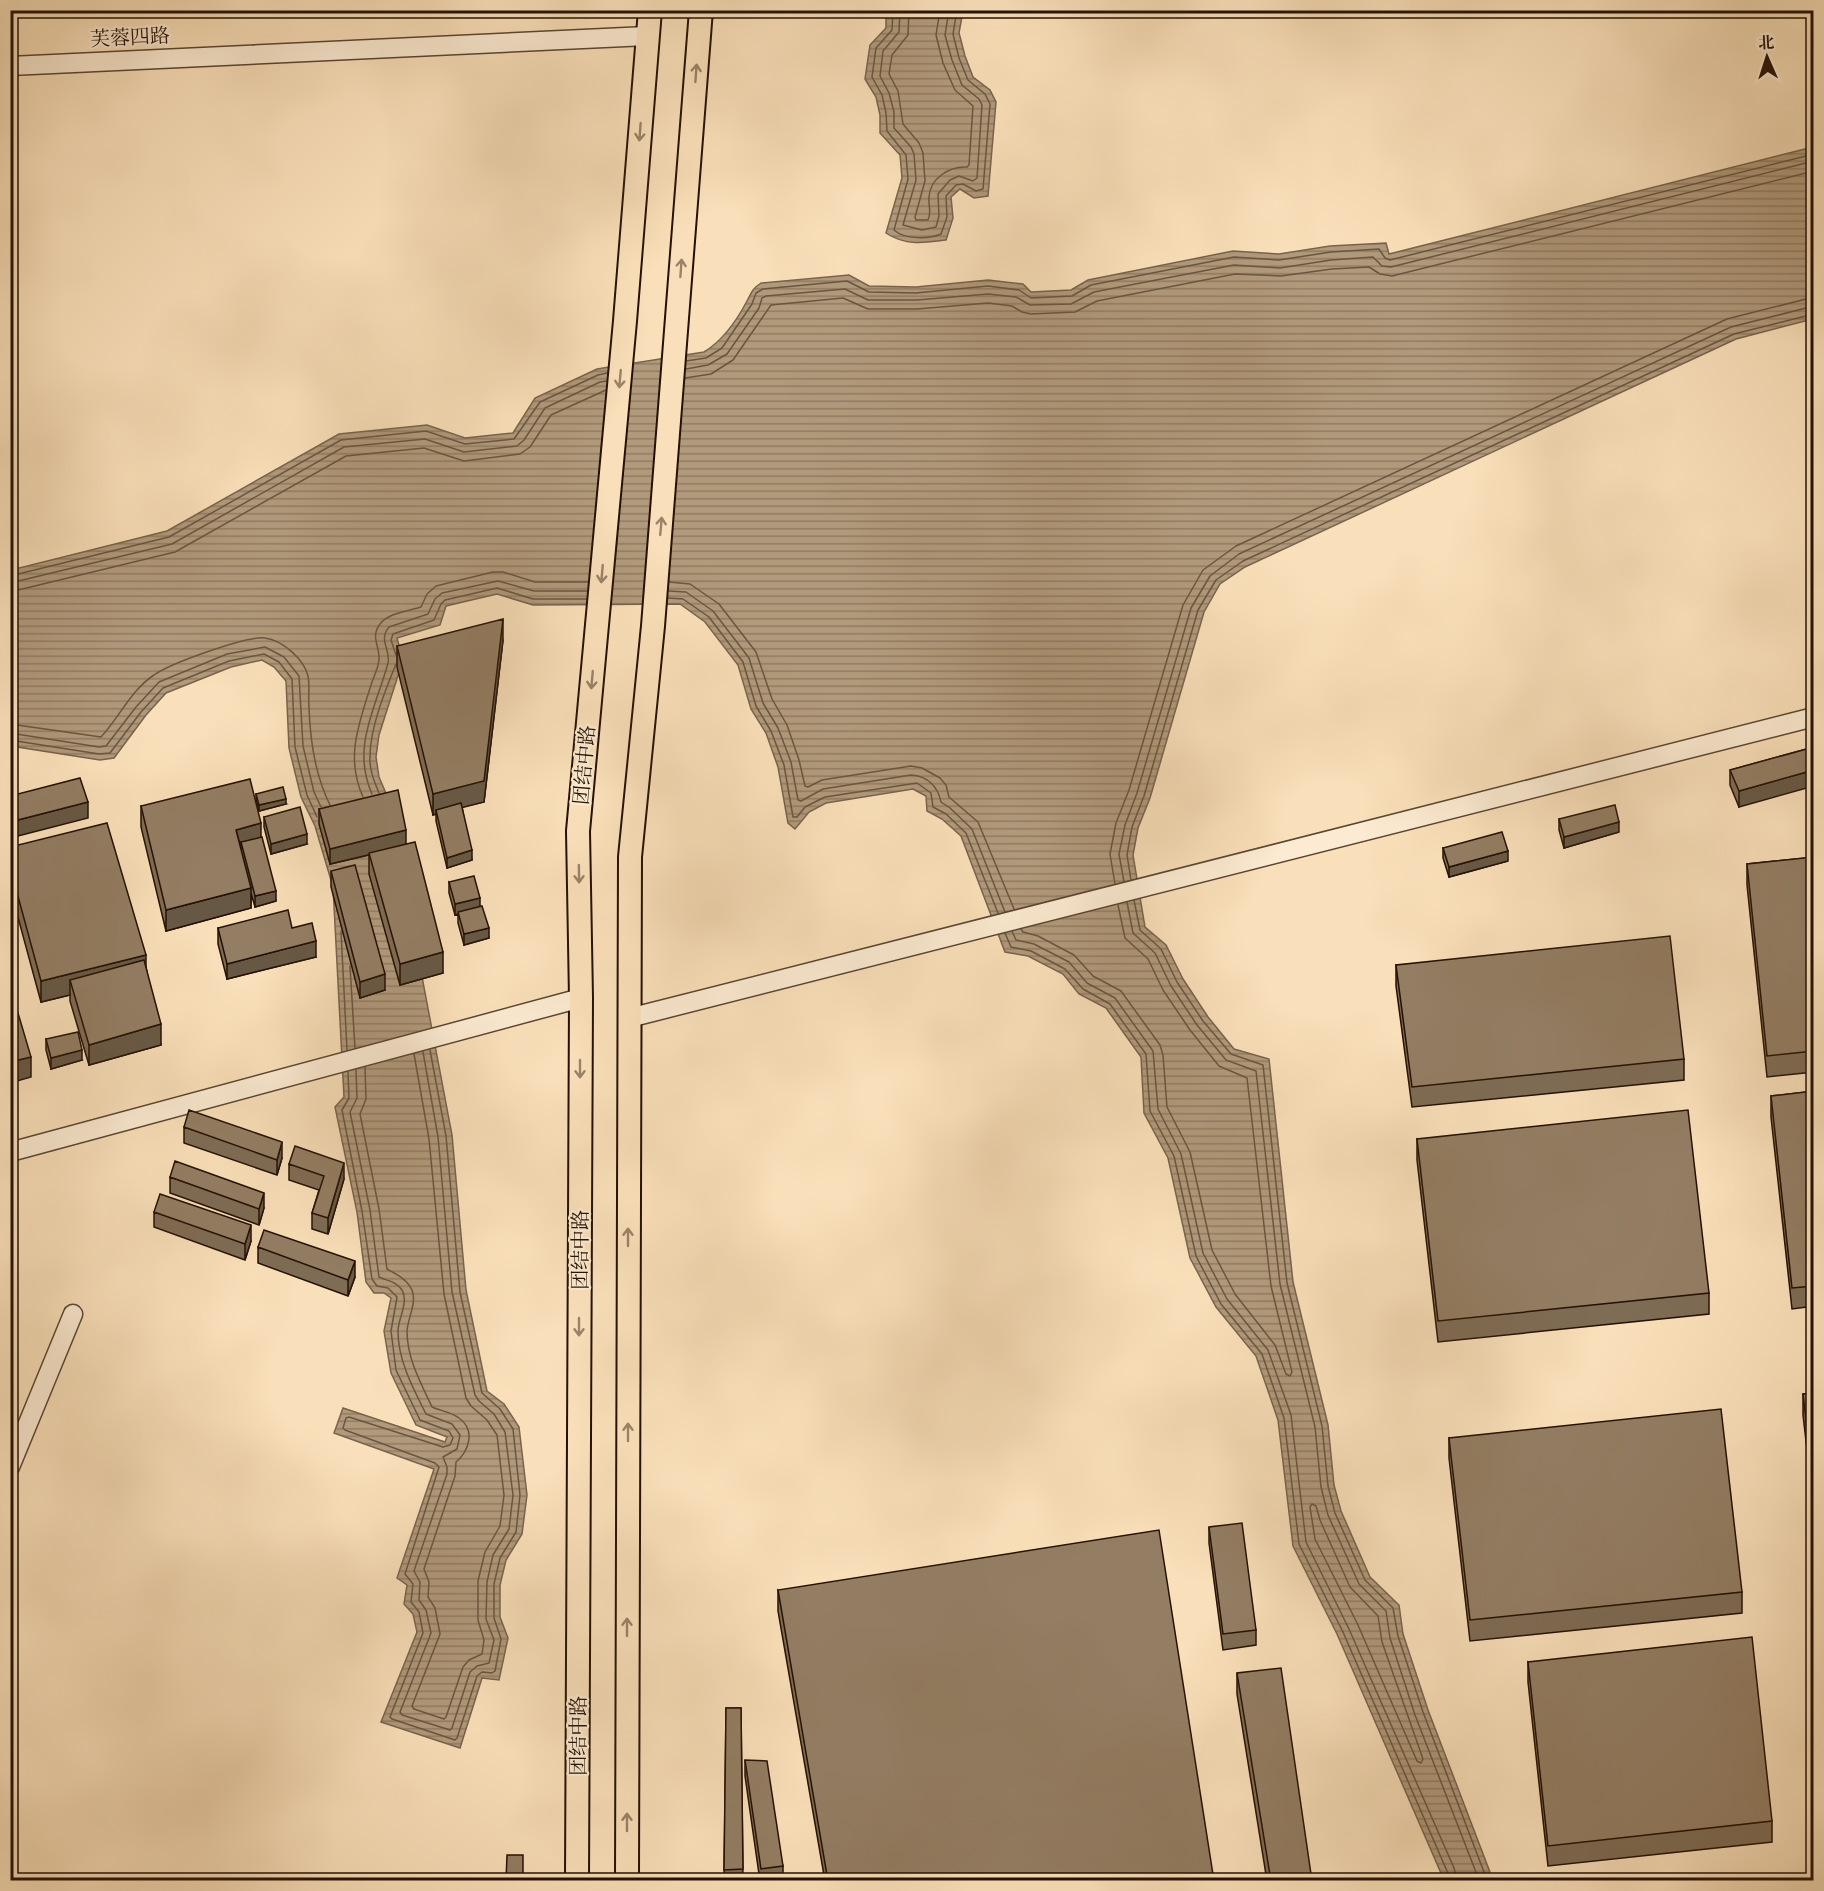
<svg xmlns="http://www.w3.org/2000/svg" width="1824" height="1891" font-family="'Libre Bodoni','Noto Serif SC',serif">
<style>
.water{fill:url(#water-rules);stroke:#79634c;stroke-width:1.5}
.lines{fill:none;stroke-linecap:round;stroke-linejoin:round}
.shore{stroke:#6a5640;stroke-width:1.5}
.minor-casing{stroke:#5a4532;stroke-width:21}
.major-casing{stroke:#241104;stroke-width:26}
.minor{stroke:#fcebd2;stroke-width:18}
.major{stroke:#fae0ba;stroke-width:22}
.wall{fill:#7e6c55;stroke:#241104;stroke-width:1.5}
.shaded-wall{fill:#675845;stroke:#241104;stroke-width:1.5}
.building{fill:#937d63;stroke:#241104;stroke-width:1.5}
.oneway{stroke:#9a8368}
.labels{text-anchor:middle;stroke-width:4.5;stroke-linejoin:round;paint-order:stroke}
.street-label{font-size:20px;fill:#241104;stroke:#fcebd2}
</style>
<defs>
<pattern id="water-rules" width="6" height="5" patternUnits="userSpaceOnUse" patternTransform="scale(1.5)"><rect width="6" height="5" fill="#b19a7c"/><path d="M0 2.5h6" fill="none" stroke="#907c63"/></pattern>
</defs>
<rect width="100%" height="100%" fill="#fae0ba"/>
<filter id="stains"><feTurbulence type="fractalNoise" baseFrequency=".00333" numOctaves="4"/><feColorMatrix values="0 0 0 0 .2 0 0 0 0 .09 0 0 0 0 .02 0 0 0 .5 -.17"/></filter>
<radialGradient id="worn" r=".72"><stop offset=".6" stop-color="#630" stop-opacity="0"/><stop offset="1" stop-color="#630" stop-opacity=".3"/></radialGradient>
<!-- water -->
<path class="water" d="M886 11H963L959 33 965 56 973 77 990 90 996 102 988 196 974 198 960 189 951 197 953 218 946 240C925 243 905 246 886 233L902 178 900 155 880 133V115L876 97 865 79 870 45 886 28Z
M1813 147V319L1736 339 1245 567 1220 584 1204 612 1150 798 1138 828 1133 855 1145 927 1166 945 1183 979 1208 1017 1234 1049 1269 1059 1293 1282 1328 1425 1334 1485 1341 1511 1370 1577 1399 1605 1403 1634 1428 1710 1493 1880H1444L1337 1634 1293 1546 1278 1420 1256 1356 1216 1307 1190 1258 1168 1158 1144 1113 1141 1057 1106 1008 1079 994 1063 974 1028 956 1005 952 961 836 942 819 927 811 926 796 913 789 826 803 809 812 795 829 788 823 778 767 766 733 751 709 738 665 705 622 680 604 533 605 497 594 446 606 440 625 397 638 403 660 379 735 376 757 379 777 397 819 419 961 452 1135 466 1290 487 1391 504 1404 519 1427 527 1495 522 1534 506 1560 500 1585V1617L508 1638 499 1680 482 1678 460 1748 381 1722 417 1632 413 1614 404 1604 407 1585 397 1578 434 1469 334 1433 343 1408 445 1442 447 1437 416 1425 391 1373 384 1331 391 1298 384 1293H374L366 1282 357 1212 335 1107 344 1097 333 887 315 826 301 797 289 748 286 681 274 667 262 660 231 667 166 693 146 715 114 758 100 760 11 746V570L167 531 339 434 427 425 465 438 513 433 535 398 597 369 704 352C722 341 737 320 747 301 752 292 752 289 761 283L849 275 869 286 916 287 988 280 1023 284 1031 292 1071 290 1088 280 1233 251 1279 254 1330 246 1386 243 1389 254Z"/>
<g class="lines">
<!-- shore -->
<path class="shore" d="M893 10 892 30 876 48 872 77 882 95 886 113 887 131 906 155 908 179 894 230C905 240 929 239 941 234L947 217 946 196 956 185 963 184 976 191 983 189 990 104 985 94 968 80 959 58 953 34 957 10
M900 10 899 32 883 51 880 76 889 93 894 112V128L911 147 914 154 916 180 903 225 922 230 936 227 939 216 938 194 950 180 959 176 973 181 977 178 982 105 979 99 962 85 952 60 945 35 949 10
M909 10 908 35 892 55 889 74 898 91 903 124 919 143 923 153 925 181 915 217 916 220H928C932 212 928 205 929 197 930 178 950 166 967 167L969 165 973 106 955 90 943 63 936 35 940 10
M686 361 706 358 722 348 752 304 756 293 763 289 847 281 869 292 916 293 988 286 1019 290 1031 298 1072 296 1091 285 1234 257 1279 260 1331 252 1379 249 1385 258 1390 260 1814 154
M686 369 708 365 727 354 759 308 762 298 766 296 845 289 868 300H917L988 294 1016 297 1030 305 1071 304 1094 292 1234 265 1280 268 1331 260 1373 257 1382 266 1391 267 1814 161
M685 378 711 374 733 360 771 305 843 298 868 309H917L988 303 1012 306 1022 312 1031 314 1075 312 1097 301 1235 274 1281 276 1332 269 1369 267 1380 274 1392 276 1814 171
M10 576 169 537 341 440 426 431 465 444 514 439 540 402 598 375 607 373
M669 582 690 584 719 604 756 652 772 699 787 725 799 760 805 786 808 787 822 780 911 766 922 768 940 778 946 785 949 797 978 822 1014 909
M10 583 172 544 344 447 425 439 464 452 517 446 524 440 545 408 600 382 607 381
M669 591 686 592 713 611 749 658 763 703 778 728 791 762 798 800 801 801 823 789 911 775C928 776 938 787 941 802L950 808 972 829 1005 912
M10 592 175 552 346 456 424 448 464 461 520 454 530 447 551 415 606 390
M668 598 683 599 709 617 743 662 756 706 771 731 784 765 793 817H797L805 807 825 797 917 783 931 793 933 807 946 814 966 833 998 913
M396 655 391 640 393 634 434 620 441 604 445 600 497 588 533 599H587
M10 724 101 737C119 718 131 690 154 675 169 664 248 635 265 638 282 640 304 659 308 676 310 686 308 697 309 707 310 740 315 775 330 805
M10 733 99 747 106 746 136 707 159 682 227 654 265 647 284 657 299 676 303 746 314 792 321 807
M10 740 99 754 110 753 141 712 163 688 229 661 264 654 279 662 292 679 295 747 307 795 317 817
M379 793C374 781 369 769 370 756 370 728 385 691 396 664
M372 794C351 747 376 708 388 663 391 650 378 640 389 627L428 614 435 599 442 593 498 581 534 591H587
M363 797C345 757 359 724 371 685 373 678 379 667 379 659 380 646 370 637 380 624 388 613 408 611 421 607L427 594 436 586 493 572H503L535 582H588
M1131 880 1127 855 1132 827 1144 796 1198 610 1216 580 1243 561 1734 334 1814 314
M1124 882 1119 854 1125 825 1137 793 1191 608 1210 576 1239 554 1731 327 1814 306
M1115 884 1110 854 1116 823 1129 790 1183 605 1203 570 1236 546 1727 319 1814 297
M1134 900 1140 930 1161 949 1177 982 1203 1021 1231 1054 1263 1065 1287 1283 1322 1426 1328 1486 1335 1513 1365 1580 1393 1608 1398 1636 1423 1712 1487 1880
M1127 902 1133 933 1155 953 1171 986 1197 1025 1226 1060 1256 1071 1280 1284 1315 1427 1321 1487 1328 1515 1359 1584 1386 1611 1390 1638 1415 1715 1479 1880
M1021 929 1023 932 1038 936 1074 955 1093 976 1121 991 1160 1045 1163 1055 1167 1107 1190 1152 1212 1250 1235 1294 1275 1345 1286 1374 1290 1376 1292 1372 1271 1286 1247 1078 1219 1066 1190 1030 1163 990 1148 959 1125 938 1118 905
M341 931 347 1050
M1012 931 1016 940 1034 944 1069 962 1087 983 1115 998 1153 1051 1158 1109 1181 1154 1203 1253 1227 1299 1268 1350 1291 1415 1306 1542 1349 1629 1454 1868 1457 1880
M1005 933 1011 947 1031 951 1065 969 1083 989 1110 1004 1146 1054 1150 1111 1174 1156 1196 1256 1221 1304 1262 1354 1284 1418 1299 1544 1343 1632 1447 1871 1450 1880
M350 966 355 1048
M365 1067 366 1099 360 1114 379 1209 387 1269C396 1274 407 1279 412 1290 417 1303 408 1317 407 1331 407 1359 421 1383 432 1407 441 1411 451 1412 459 1418 476 1430 469 1451 456 1462L455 1476 424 1569 429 1582 428 1597 435 1608 440 1634 412 1706 414 1709 444 1719 446 1717 463 1667 469 1660 482 1654 484 1640 478 1620V1581L485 1552 500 1526 504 1495 497 1435 487 1420 471 1406 466 1398 444 1294 429 1139 414 1054
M356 1070 357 1098 350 1112 370 1210 379 1277C387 1281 396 1281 402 1290 409 1302 398 1319 398 1331 398 1361 413 1388 426 1414L452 1424 460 1435 457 1449 443 1457 447 1467V1474L414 1571 420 1582 419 1600 426 1610 431 1633 400 1712 402 1715 450 1730 452 1728 470 1672 477 1666 489 1663 494 1640 486 1619 487 1582 493 1555 509 1529 513 1495 505 1432 494 1414 479 1401 475 1395 452 1292 438 1137 423 1052
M348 1072 349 1098 342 1110 362 1211 372 1279 377 1286 388 1288 397 1297 391 1331 396 1370 420 1420 449 1431 453 1438 450 1445 443 1447 349 1417 346 1418 343 1428 345 1430 435 1463 439 1467 405 1574 413 1584 411 1602 419 1612 423 1633 390 1717 392 1719 455 1740 457 1738 477 1676 482 1672 492 1673 495 1671 501 1639 494 1618V1584L500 1558 516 1532 520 1495 513 1429 500 1409 482 1393 460 1292 446 1136 430 1050
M1312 1504 1316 1506 1320 1520 1350 1587 1378 1616 1382 1642 1423 1759 1421 1763 1417 1761 1358 1625 1315 1539 1310 1507Z"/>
<!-- minor casing -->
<g class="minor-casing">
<path id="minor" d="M10 66 647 36
M629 1018 1814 717
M10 1152 581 998
M10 1467 73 1314"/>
</g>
<!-- major casing -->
<g class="major-casing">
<path id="major" d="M577 1880 581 998 578 831 625 321 650 10
M627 1880 630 857 653 626 701 10"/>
</g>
<!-- minor -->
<use href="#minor" class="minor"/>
<!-- major -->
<use href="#major" class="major"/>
</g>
<!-- wall -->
<path class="wall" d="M503 640 484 802 462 807 472 860 447 868 436 821V814L433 815 397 667V646Z
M1814 747 1739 807 1730 785V770Z
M256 794 286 804 259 811 256 799Z
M141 806 261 837 276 901 255 907 251 893V908L166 931 141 827Z
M319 809 406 844 443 973 400 985 369 874V855L330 864 319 824Z
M264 817 307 844 271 854 264 827Z
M1559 819 1619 832 1564 848 1559 830Z
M10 847 146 967 161 1045 89 1065 70 1001V995L41 1002 10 888Z
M1443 848 1508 861 1449 877 1443 858Z
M1814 857V1072L1767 1077 1747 885V864Z
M331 871 385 990 360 998 331 887Z
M449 882 480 907 489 938 464 945 458 923V914L455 915 449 893Z
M218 928H292L316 957 227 979 218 944Z
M1396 965 1684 1059V1080L1412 1107 1396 986Z
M46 1039 82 1060 51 1069 46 1050Z
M1814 1091V1306L1792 1309 1771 1117V1096Z
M184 1127 282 1158 277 1175 184 1143Z
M1417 1139 1709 1293V1314L1438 1342 1417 1160Z
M289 1164 344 1179 328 1234 312 1229V1213L319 1190 289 1180Z
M170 1177 264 1208 259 1225 170 1193Z
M154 1212 251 1241 245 1260 154 1227Z
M258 1247 355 1277 348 1296 258 1263Z
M1814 1393V1511L1803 1415V1394Z
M1449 1438 1742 1592V1613L1470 1641 1449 1458Z
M1209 1527 1256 1630V1645L1223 1650 1209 1543Z
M778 1590 1214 1881H825L778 1611Z
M1528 1662 1772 1821V1842L1548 1866 1528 1682Z
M1237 1673 1312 1881H1267L1237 1694Z
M726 1708H741L743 1881H724Z
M745 1760 783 1866V1881H760L745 1776Z"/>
<!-- shaded-wall -->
<path class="shaded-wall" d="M503 619V640L484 802 437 814 436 810V814L433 815V794Z
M1814 770V786L1739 807V791Z
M286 799V804L259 811V805Z
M88 802V818L10 838V822Z
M1619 822V832L1564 848V837Z
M261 823V844L241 842V849L236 830Z
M406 830V846L330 864V849Z
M307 834V844L271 854V844Z
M472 850V860L447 868V858Z
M1508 851V861L1449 877V867Z
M251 888V908L166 931V910Z
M276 891V901L255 907V896Z
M480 898V909L455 915V904Z
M489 928V938L464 945V934Z
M316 941V957L227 979V964Z
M443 952V973L400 985V964Z
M146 955V976L70 980V995L41 1002V981Z
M385 974V990L360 998V982Z
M161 1024V1045L89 1065V1045Z
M82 1050V1060L51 1069V1058Z
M31 1057V1077L10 1083V1062Z
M282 1142V1158L277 1175V1160Z
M344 1163V1179L328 1234V1218Z
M264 1193V1208L259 1225V1209Z
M251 1225V1241L245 1260V1244Z
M355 1261V1277L348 1296V1280Z"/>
<!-- building -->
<path class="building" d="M503 619 484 781 433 794 397 646Z
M1814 747V770L1739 791 1730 770Z
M80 778 88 802 10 822V796Z
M250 779 261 823 236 830 251 888 166 910 141 806Z
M283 787 286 799 259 805 256 794Z
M398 790 406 830 330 849 319 809Z
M461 803 472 850 447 858 436 810Z
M1615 805 1619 822 1564 837 1559 819Z
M300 807 307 834 271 844 264 817Z
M107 823 146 955 41 981 10 867V847Z
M1502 832 1508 851 1449 867 1443 848Z
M262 837 276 891 255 896 241 842Z
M415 842 443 952 400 964 369 853Z
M1814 857V1051L1767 1056 1747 864Z
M355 865 385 974 360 982 331 871Z
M474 876 480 898 455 904 449 882Z
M482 906 489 928 464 934 458 912Z
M288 910 292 928 312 923 316 941 227 964 218 928Z
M1670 936 1684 1059 1412 1087 1396 965Z
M144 960 161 1024 89 1045 70 980Z
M10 986 31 1057 10 1062Z
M78 1032 82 1050 51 1058 46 1039Z
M1814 1091V1286L1792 1288 1771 1096Z
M189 1110 282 1142 277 1160 184 1127Z
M1688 1110 1709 1293 1438 1321 1417 1139Z
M295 1146 344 1163 328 1218 312 1213 324 1176 289 1164Z
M175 1161 264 1193 259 1209 170 1177Z
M160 1194 251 1225 245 1244 154 1212Z
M264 1230 355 1261 348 1280 258 1247Z
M1814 1393V1490L1803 1394Z
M1721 1409 1742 1592 1470 1620 1449 1438Z
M1242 1523 1256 1630 1223 1634 1209 1527Z
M1159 1530 1214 1881H828L778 1590Z
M1752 1637 1772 1821 1548 1846 1528 1662Z
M1281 1668 1312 1881H1271L1237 1673Z
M726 1708H741L743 1869 724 1870Z
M745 1760 767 1761 783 1866 761 1869Z
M507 1855H523V1881H506Z"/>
<!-- one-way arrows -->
<defs><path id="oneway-shaft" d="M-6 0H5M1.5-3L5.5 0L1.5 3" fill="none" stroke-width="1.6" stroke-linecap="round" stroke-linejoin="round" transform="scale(1.5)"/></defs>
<g class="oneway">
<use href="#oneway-shaft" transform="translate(696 73) rotate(-86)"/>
<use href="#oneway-shaft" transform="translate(640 132) rotate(94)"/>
<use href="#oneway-shaft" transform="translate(681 268) rotate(-86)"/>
<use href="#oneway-shaft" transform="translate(620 379) rotate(95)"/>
<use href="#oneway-shaft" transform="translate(661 526) rotate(-85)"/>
<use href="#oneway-shaft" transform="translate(602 574) rotate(95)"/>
<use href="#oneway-shaft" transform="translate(592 680) rotate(95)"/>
<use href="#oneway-shaft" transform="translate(579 874) rotate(89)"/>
<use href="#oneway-shaft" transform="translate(580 1069) rotate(90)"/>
<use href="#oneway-shaft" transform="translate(628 1237) rotate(-90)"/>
<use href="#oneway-shaft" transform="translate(579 1327) rotate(90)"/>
<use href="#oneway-shaft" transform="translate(628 1432) rotate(-90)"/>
<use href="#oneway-shaft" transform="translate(627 1627) rotate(-90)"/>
<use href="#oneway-shaft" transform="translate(627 1822) rotate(-90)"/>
</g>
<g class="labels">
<!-- street labels -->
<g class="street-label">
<text transform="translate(130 37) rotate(-3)" y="7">芙蓉四路</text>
<text transform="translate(584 765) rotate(-85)" y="7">团结中路</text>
<text transform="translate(580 1250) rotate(-90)" y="7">团结中路</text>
<text transform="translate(578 1736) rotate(-90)" y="7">团结中路</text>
</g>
</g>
<!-- margin -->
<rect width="1824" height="1891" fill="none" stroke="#fae0ba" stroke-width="36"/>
<rect x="12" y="12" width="1800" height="1867" fill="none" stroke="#241104" stroke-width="3"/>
<rect x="18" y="18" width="1788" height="1855" fill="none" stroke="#241104" stroke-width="1.5"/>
<!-- north arrow -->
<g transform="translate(1767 57) rotate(357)" stroke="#fcebd2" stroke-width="4.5" paint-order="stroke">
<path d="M0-4.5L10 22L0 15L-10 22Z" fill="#241104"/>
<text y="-9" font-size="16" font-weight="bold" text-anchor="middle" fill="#241104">北</text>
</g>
<rect width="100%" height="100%" filter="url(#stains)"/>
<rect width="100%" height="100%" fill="url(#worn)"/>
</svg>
